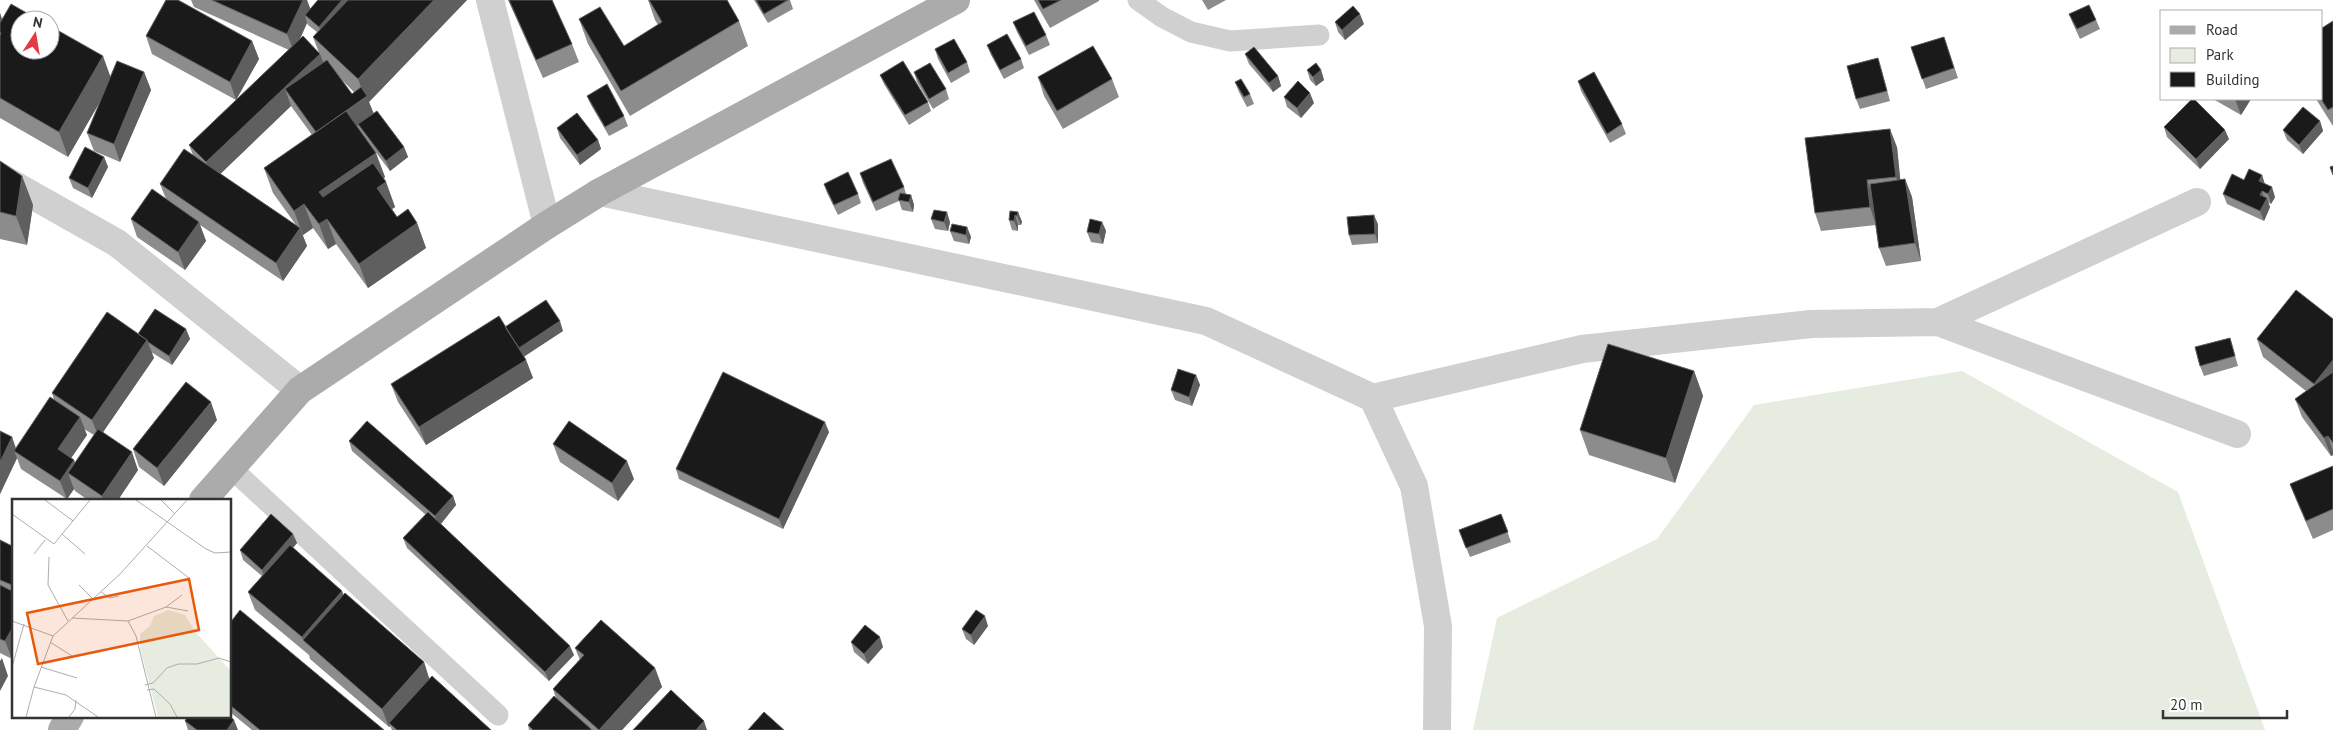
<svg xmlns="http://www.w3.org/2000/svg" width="2333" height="730" font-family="'PT Sans',sans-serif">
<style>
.green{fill:#e6ecdf}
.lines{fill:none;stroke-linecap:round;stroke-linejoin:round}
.service{stroke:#d0d0d0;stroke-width:21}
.minor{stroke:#d0d0d0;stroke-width:28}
.primary{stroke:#ababab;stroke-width:28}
.wall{fill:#8c8c8c;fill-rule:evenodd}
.shaded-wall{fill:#5f5f5f}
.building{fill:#1a1a1a;stroke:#5f5f5f}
.inset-road{fill:none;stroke:#adadad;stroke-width:1}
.view{fill:#e8590c;fill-opacity:0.15;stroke:#e8590c;stroke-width:2.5}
.inset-edge{fill:none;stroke:#333;stroke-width:2.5}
</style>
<rect width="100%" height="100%" fill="#fff"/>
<!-- green -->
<path class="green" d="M1962 371 2178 492 2265 730H1473L1497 618 1657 539 1754 405Z"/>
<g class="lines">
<!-- service -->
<path class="service" d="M1138 0 1162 17 1191 32 1230 41 1319 35
M231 468 498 715"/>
<!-- minor -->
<path class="minor" d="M490 0 547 225
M0 177 117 243 300 390
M600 192 1206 321 1373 398 1414 486 1438 626 1437 730
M1938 322 2197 202
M1373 398 1582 349 1811 324 1938 322 2237 434"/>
<!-- primary -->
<path class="primary" d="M203 500 300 390 547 225 600 192 956 0
M62 730 70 716"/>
</g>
<!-- wall -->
<path class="wall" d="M191 0H307L310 9 318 0H467L369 102 373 113 404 147 408 157 390 171 374 150 385 177 384 178 386 182 395 207 392 209 397 217 417 223 426 248 368 288 336 244 328 249 313 228 303 235 302 234 307 246 283 281 200 225 206 241 185 270 137 237 131 219 166 199 160 184 193 155 189 145 289 50 194 7ZM307 23 308 25 317 32 313 37 319 53 300 39ZM342 80 354 92 352 94ZM291 106 312 135 264 168 273 193 296 225 220 174Z
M508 0H552L572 44 579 62 543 78Z
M648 0H727L739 21 748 46 630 116 588 44 579 19 624 46 658 25 655 20Z
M754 0H790L793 9 768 23Z
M1034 0H1099V1L1050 28Z
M1202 0H1226L1208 10Z
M0 13 2 19 111 78 144 72 151 90 120 162 94 151 87 133 102 98 68 157 0 118Z
M2069 14 2096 20 2100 29 2080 39 2073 24Z
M2333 21V126L2316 99H2322Z
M1013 22 1046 35 1050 45 1029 55 1017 32Z
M1335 22 1364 24 1345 40 1338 32Z
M146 36 252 41 259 59 236 100 152 54Z
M1944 37 1958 78 1926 89 1911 47Z
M987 45 1021 59 1024 68 1004 79 991 55Z
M935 49 967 62 970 72 951 83 938 59Z
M1245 54 1278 76 1281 86 1273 92 1249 64Z
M1881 68 1890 101 1860 109 1856 99Z
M1307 70H1321L1324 80 1316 86 1310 80Z
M914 72 946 89 949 99 933 109 917 82Z
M880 75 928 102 931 111 909 125 884 84Z
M1038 77 1112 79 1119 97 1063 129 1044 96Z
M1578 81 1622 124 1626 134 1610 143 1581 91Z
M1235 82 1250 94 1254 104 1247 107 1239 92Z
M587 96 624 116 628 126 609 136 591 105Z
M1284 97 1314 103 1301 118 1287 107Z
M2213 99H2251L2241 115Z
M2320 121 2323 131 2303 154 2287 140 2283 130Z
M2164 127 2229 139 2200 169 2167 137Z
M557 128 598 140 601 149 580 165 560 138Z
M1897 147 1900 179H1905L1912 197 1921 261 1886 266 1879 248 1876 225 1821 231 1815 213Z
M104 157 108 167 92 198 73 188 69 178Z
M0 161 22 176 33 205 27 245 0 239Z
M860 173 904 187 906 194 911 195 914 205 913 212 902 210 899 201 876 211 863 183Z
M2262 175 2265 184 2275 197 2271 204 2268 202 2270 207 2264 221 2227 204 2223 194 2244 180Z
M824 184 858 194 861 203 838 215 827 193Z
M1018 212 1022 222 1021 225H1018V231L1012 230 1009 220Z
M931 219 950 222 948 231 935 229Z
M1102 222 1106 231 1103 244 1091 242 1087 232Z
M1378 224V243L1352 245 1349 235Z
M967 227 971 237 969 244 954 241 950 231Z
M2333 319V455L2331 456 2302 417 2295 399 2306 391 2263 357 2257 339Z
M505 327 563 331 524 356 526 360 533 378 426 445 398 402 391 384Z
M186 329 190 339 172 365 151 352 154 358 103 432 138 470 118 500H88L75 491 74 489 67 499 21 469 17 458 0 494V431L12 437 16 448 54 400 52 393 138 334ZM84 429 94 435 75 463 74 460 71 458 87 435Z
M2230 338 2238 366 2204 376 2200 366Z
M1694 371 1703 396 1675 483 1589 455 1580 430Z
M1196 375 1200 385 1192 406 1175 400 1171 390Z
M217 420 164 486 139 467 133 449Z
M829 432 783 529 679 479 676 469Z
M349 441 453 496 456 505 441 524 574 655 549 681 407 548 403 538 426 515 352 451Z
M553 444 634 479 618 501 560 462Z
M2333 466V530L2313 539 2297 502 2290 484Z
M1501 514 1511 542 1470 557 1459 530Z
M293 534 297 543 293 548 342 591 343 595 424 662 429 679 491 730H392L390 726 389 727 310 659 309 655 255 610 248 592 262 576 243 560 240 550Z
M0 540 14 547V656L12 659 0 653Z
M230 623 384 730H252L230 712Z
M988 626 974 645 966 639 962 629Z
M851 642 883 647 868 664 854 652Z
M575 648 655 668 662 687 622 730H529L528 725 556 698 553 689 580 660Z
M185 721 238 730H188Z"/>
<!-- shaded-wall -->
<path class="shaded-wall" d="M303 0H307L312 13 305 15 307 23 294 52 287 34Z
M342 0H354L322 36 319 27Z
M434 0H467L369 102 374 114 323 150 317 132 365 98 358 79Z
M0 13 6 31 0 32Z
M1360 14 1364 24 1345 40 1342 30Z
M252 41 259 59 236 100 230 82Z
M320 54 327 72 285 89 291 106 213 181 206 162Z
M103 56 112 81 68 157 59 132Z
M1321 70 1324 80 1316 86 1313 77Z
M144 72 151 90 120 162 114 144Z
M1278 76 1281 86 1273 92 1269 83Z
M1310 93 1314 103 1301 118 1297 108Z
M2235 99H2251L2241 115Z
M2320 121 2323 131 2303 154 2299 145Z
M1890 129 1897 147 1902 196 1896 177Z
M2225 130 2229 139 2200 169 2196 159Z
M598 140 601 149 580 165 577 155Z
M404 147 408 157 390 171 386 161Z
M376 153 385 177 328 217 319 192Z
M104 157 108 167 92 198 88 188Z
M2262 175 2265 185 2259 181Z
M22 176 33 205 27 245 16 216Z
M1905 179 1912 197 1921 261 1915 243Z
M1867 180 1874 199 1876 225 1870 207Z
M386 182 395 207 386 213 377 188Z
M2272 187 2275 197 2271 204 2268 194Z
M2262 191 2265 201 2267 198 2270 207 2264 221 2260 211V195Z
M911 195 914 205 913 212 909 202Z
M304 204 313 228 303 235 294 211Z
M947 212 950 222 948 231 944 222Z
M1018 212 1022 222 1021 225 1017 216Z
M1015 215 1018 225V231L1014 221Z
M1374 215 1378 224V243L1375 234Z
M327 219 336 244 328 249 319 224Z
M199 222 206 241 185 270 178 252Z
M1102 222 1106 231 1103 244 1099 234Z
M417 223 426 248 368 288 359 264Z
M967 227 971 237 969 244 966 235Z
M300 228 307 246 283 281 276 263Z
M560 321 563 331 522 358 518 348Z
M186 329 190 339 172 365 169 356Z
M147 340 154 358 99 438 92 420Z
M526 360 533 378 426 445 419 427Z
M2333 360V386L2320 402 2314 384Z
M1694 371 1703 396 1675 483 1666 458Z
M1196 375 1200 385 1192 406 1189 397Z
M211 402 217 420 164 486 157 468Z
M80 417 87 435 65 467 58 449Z
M825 422 829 432 783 529 779 519Z
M2328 436 2333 451V455L2331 456 2324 438Z
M12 437 17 453 14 451 17 458 0 494V462Z
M132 452 138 470 118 500H103L102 496Z
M74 460 80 479 68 473 74 489 67 499 60 481Z
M627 461 634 479 618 501 612 483Z
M453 496 456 505 439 526 435 516Z
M293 534 297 543 265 579 262 570Z
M14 581V592L12 585Z
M342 591 349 610 303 640 308 655 302 637Z
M985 616 988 626 974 645 971 635Z
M14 625V656L12 659 5 641Z
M880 637 883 647 868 664 864 654Z
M570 646 574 655 549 681 545 672Z
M2 658 8 676 0 691V661Z
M424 662 430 681 389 723 390 726 389 727 382 709Z
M655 668 662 687 622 730H599Z
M234 720 238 730H227Z
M704 721 707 730H696Z"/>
<!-- building -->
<path class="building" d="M166 0H178L252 41 230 82 146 36Z
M212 0H303L287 34Z
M318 0H342L319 27 305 15Z
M348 0H434L358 79 313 37Z
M509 0H552L572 44 536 60Z
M649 0H727L739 21 621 91 579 19 600 7 624 46 662 22Z
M756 0H788L764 14Z
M1038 0H1061L1043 9Z
M11 4 39 20H20V50H50V26L103 56 59 132 0 98V36L1 33 0 32V23Z
M2089 5 2096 20 2077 29 2069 14Z
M1353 6 1360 14 1342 30 1335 22Z
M1034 12 1046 35 1026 46 1013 22Z
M2333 21V107L2328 110 2321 99H2322V28Z
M1007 34 1021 59 1000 70 987 45Z
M303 36 320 54 206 162 189 145Z
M1944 37 1954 68 1922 79 1911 47Z
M954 39 967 62 948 73 935 49Z
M1093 46 1112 79 1057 111 1038 77Z
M1254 47 1278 76 1269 83 1245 54Z
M1878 58 1887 91 1856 99 1847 66Z
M327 60 352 94 361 87 367 96 316 132 285 89Z
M117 61 144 72 114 144 87 133Z
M903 61 928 102 905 115 880 75Z
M930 63 946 89 929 99 914 72Z
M1316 63 1321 70 1313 77 1307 70Z
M1594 72 1622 124 1607 134 1578 81Z
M1241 79 1250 94 1244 97 1235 82Z
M1298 81 1310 93 1297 108 1284 97Z
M607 84 624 116 605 127 587 96Z
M2192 99H2194L2225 130 2196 159 2164 127Z
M2303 107 2320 121 2299 145 2283 130Z
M346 111 376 153 319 192 323 197 373 163 386 182 377 188 397 217 408 209 417 223 359 264 327 219 319 224 304 204 294 211 264 168Z
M377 111 404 147 386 161 358 124Z
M577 113 598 140 577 155 557 128Z
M1890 129 1896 177 1867 180 1870 207 1815 213 1805 138Z
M85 147 104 157 88 188 69 178Z
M184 149 300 228 276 263 160 184Z
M891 159 904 187 873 202 860 173Z
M0 161 22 176 16 216 0 212Z
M2333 166V175L2330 167Z
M2249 169 2262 175 2259 181 2272 187 2268 194 2262 191 2260 195 2267 198 2260 211 2223 194 2232 174 2244 180Z
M848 172 858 194 834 205 824 184Z
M1905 179 1915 243 1879 248 1870 184Z
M152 189 199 222 178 252 131 219Z
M900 193 911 195 909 202 898 200Z
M934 210 947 212 944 222 931 219Z
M1010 211 1018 212 1017 216 1015 215 1014 221 1009 220Z
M1374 215 1375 234 1349 235 1347 217Z
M1090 219 1102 222 1099 234 1087 232Z
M952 224 967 227 966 235 950 231Z
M2296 290 2333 319V360L2314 384 2257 339Z
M546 300 560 321 519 348 505 327Z
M155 309 186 329 169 356 148 342 147 340 138 334Z
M107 312 147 340 92 420 52 393Z
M499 316 526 360 419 427 391 384Z
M2230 338 2235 356 2200 366 2195 347Z
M1608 344 1694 371 1666 458 1580 430Z
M1178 369 1196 375 1189 397 1171 390Z
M723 372 825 422 779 519 676 469Z
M2333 372V443L2328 436 2324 438 2295 399Z
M186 382 211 402 157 468 133 449Z
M50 397 80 417 58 449 74 460 60 481 14 451Z
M367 421 453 496 435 516 349 441Z
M569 421 627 461 612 483 553 444Z
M98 429 132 452 102 496 68 473Z
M0 431 12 437 0 462Z
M2333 466V509L2306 521 2290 484Z
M428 512 570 646 545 672 403 538Z
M271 514 293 534 262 570 240 550Z
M1501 514 1508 532 1466 548 1459 530Z
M0 540 14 547V581L12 585 0 580Z
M290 545 342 591 302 637 248 592Z
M0 585 14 592V625L5 641 0 639Z
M345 593 424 662 382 709 303 640Z
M240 610 384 730H260L230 705V623Z
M976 610 985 616 971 635 962 629Z
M601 620 655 668 599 730 553 689 584 655 575 648Z
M865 625 880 637 864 654 851 642Z
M432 676 491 730H397L389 723Z
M671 690 704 721 696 730H633Z
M554 696 591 729V730H533L528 725Z
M764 712 784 730H748Z
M188 716H229L234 720 227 730H197L185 721Z"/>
<!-- overview -->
<g transform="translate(12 499)">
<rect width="219" height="219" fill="#fff"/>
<path d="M156 111 173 116 185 135 219 172V218H146L128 149V135L138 127 142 117Z" fill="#e6ecdf"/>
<path class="inset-road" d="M33 1 61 22M124 1 194 50 203 54 219 53M149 1 163 15M0 15 42 45 78 1M50 35 73 55M135 47 177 79M22 55 33 41M37 58 36 86 56 122M67 86 81 100M89 93 98 99 107 97M154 108 170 96M60 119 116 122 124 137 144 218M0 122 41 137M116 122 154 108 176 112M38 143 60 157M0 168 12 125M29 168 65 179M133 186 141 184 155 169 166 165H185L207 159 219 163M22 188 54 196 86 218M135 191 142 190 158 205 165 218M14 218 22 188 41 137 109 74 175 1M57 218 63 210 64 201"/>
<path class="view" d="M177 80 187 131 26 165 15 114Z"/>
<rect width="219" height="219" class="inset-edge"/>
</g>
<!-- legend -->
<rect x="2160" y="10" width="162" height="90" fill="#ffffff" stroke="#adadad"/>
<rect x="2170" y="26" width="25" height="8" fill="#ababab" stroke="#adadad"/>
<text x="2206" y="35" font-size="15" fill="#333333">Road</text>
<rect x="2170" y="48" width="25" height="15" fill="#e6ecdf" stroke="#adadad"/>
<text x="2206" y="60" font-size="15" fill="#333333">Park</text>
<rect x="2170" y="72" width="25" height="15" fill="#1a1a1a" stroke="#adadad"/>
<text x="2206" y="85" font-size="15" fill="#333333">Building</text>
<!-- north arrow -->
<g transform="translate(35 35) rotate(12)"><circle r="24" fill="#ffffff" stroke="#adadad"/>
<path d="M0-4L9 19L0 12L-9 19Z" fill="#e63946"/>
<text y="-8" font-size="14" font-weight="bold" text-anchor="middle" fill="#333333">N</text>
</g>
<!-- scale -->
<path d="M2163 710v8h124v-8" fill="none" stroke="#333333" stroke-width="2.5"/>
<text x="2170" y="710" font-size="15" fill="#333333" stroke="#ffffff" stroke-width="4" paint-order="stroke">20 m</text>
</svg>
